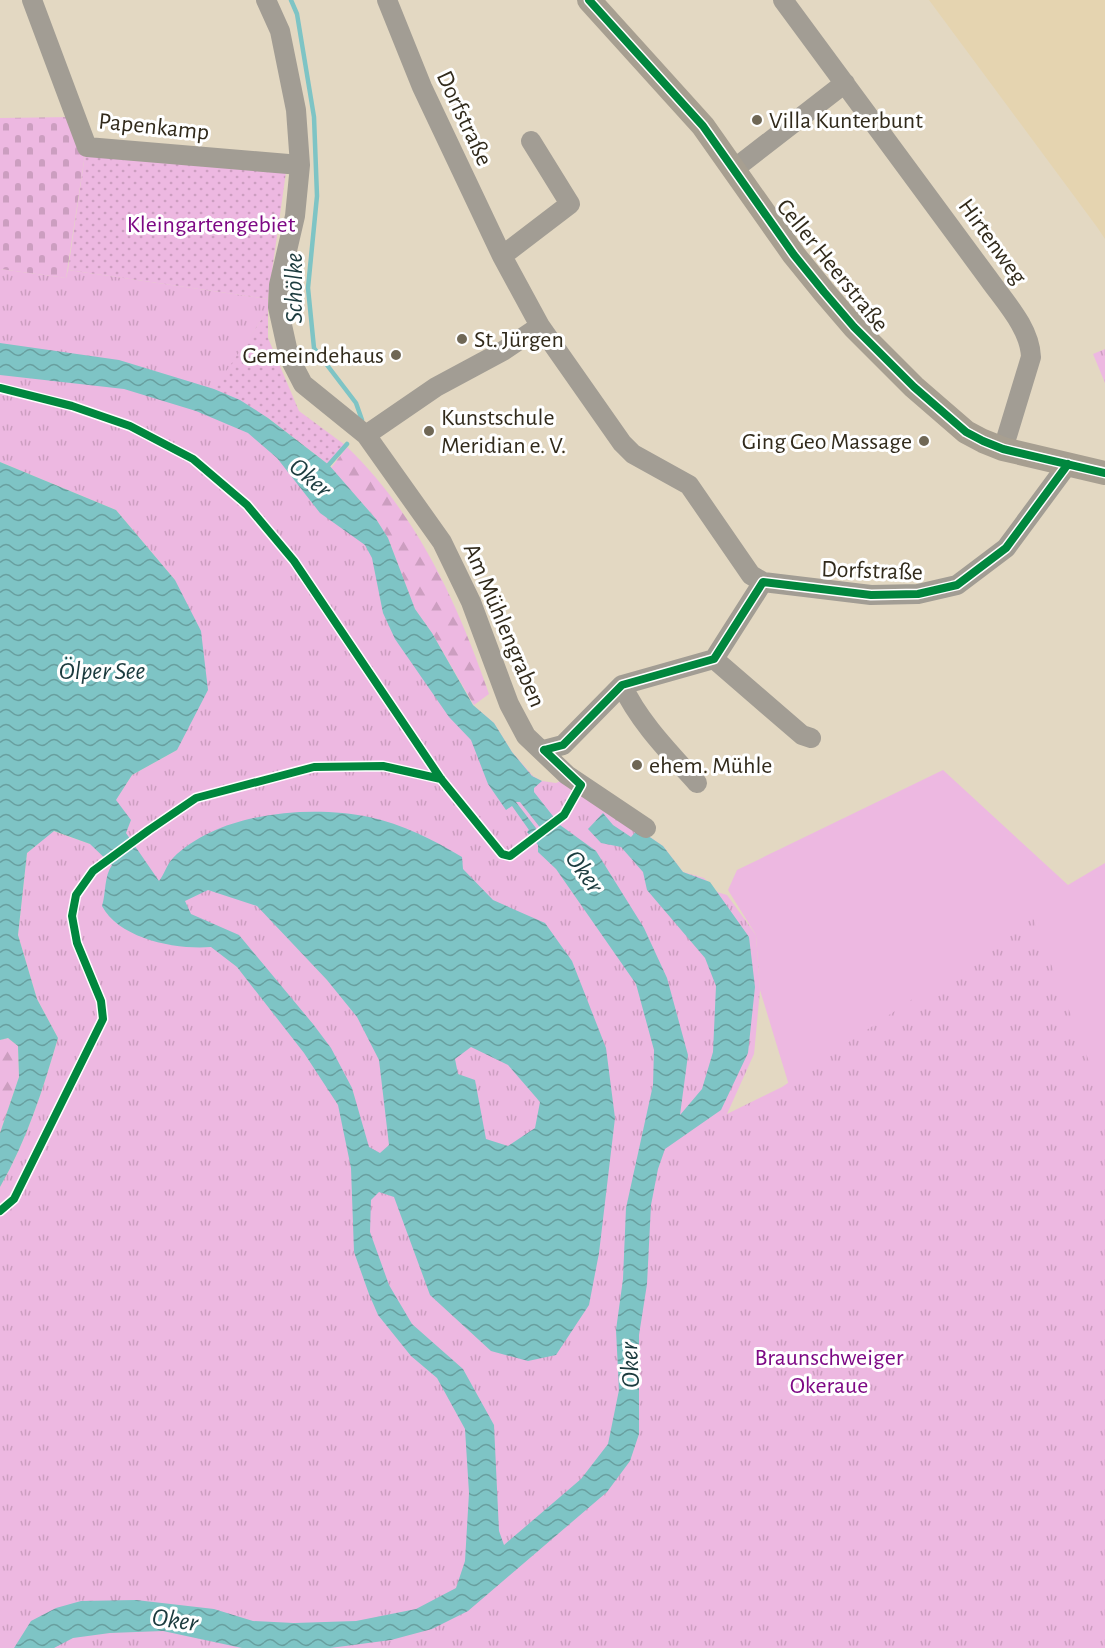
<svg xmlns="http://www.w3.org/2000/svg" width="1105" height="1648" font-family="'Alegreya Sans',sans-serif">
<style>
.built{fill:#e5d4b0}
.grass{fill:#edb8e1}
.forest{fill:url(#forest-firs)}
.cemetery{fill:url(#cemetery-stones)}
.park{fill:url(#park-tufts)}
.garden{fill:url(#garden-dots)}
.water{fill:url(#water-waves);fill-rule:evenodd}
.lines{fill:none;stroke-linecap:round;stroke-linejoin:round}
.stream{stroke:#7ec4c5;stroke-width:4.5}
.minor{stroke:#a29d94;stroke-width:20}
.major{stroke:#a79f91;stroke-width:24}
.cycleway-casing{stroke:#fff;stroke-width:11}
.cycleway{stroke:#00873e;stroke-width:8}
.poi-dot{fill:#6f6755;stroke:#fff;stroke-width:2}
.labels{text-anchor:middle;stroke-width:6;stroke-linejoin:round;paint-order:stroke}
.street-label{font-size:24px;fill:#312a1b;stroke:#fff}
.poi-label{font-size:24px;fill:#312a1b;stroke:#fff;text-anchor:start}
.park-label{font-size:24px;fill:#7d0884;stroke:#fff}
.water-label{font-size:26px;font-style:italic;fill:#1b3b3e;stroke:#fff}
</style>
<defs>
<pattern id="forest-firs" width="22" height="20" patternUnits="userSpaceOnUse" patternTransform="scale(1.5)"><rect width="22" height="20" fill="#edb8e1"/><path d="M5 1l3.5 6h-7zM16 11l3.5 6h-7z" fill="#cc9ec0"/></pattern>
<pattern id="cemetery-stones" width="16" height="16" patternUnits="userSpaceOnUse" patternTransform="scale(1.5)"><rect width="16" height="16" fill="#edb8e1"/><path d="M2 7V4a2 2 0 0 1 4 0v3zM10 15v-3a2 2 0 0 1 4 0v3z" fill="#cc9ec0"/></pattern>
<pattern id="park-tufts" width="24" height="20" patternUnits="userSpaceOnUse" patternTransform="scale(1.5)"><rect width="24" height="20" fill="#edb8e1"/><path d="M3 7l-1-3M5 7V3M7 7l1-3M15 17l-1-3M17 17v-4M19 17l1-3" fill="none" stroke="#cc9ec0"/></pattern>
<pattern id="garden-dots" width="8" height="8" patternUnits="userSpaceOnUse" patternTransform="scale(1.5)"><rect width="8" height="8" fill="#edb8e1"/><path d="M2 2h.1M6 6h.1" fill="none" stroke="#cc9ec0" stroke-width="1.8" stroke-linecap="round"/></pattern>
<pattern id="water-waves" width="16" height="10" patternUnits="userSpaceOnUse" patternTransform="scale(1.5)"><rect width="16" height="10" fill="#7ec4c5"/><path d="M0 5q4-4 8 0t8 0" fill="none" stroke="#689f9f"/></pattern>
</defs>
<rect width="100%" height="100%" fill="#e3d8c2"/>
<!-- built -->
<path class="built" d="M929 0H1105V239L1097 227Z"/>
<!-- grass -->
<path class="grass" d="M943 770 1068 885 1105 863V1648H960L760 990 756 935 728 890 737 870Z"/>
<!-- forest -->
<path class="forest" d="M347 447C417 514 458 604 489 694L474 705 432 633 415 609 388 538 376 519 331 468Z
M8 1038 18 1046 19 1077 0 1133V1040Z"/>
<!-- cemetery -->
<path class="cemetery" d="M75 117 86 148 66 278 0 269V118Z"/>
<!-- park -->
<path class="park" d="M0 269 66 278 68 270 268 299V310L215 389 240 400 329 465 376 519 388 538 415 609 432 633 473 705 494 723 512 752 533 776 542 781 556 783 565 779 663 846 683 872 704 878 717 892 727 895 756 935 760 990 754 1054 727 1114 782 1087 1033 918 1105 1102V1648H0V1187C27 1140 43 1089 58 1038L37 999 18 935 27 853 53 831 90 844 131 821 115 801 132 775 177 750 175 580 116 510 0 462Z
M1105 349V383L1093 354Z"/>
<!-- garden -->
<path class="garden" d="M86 148 287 165 268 299 68 270Z
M268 310V338L299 411 345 445 329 465 268 418 214 389Z"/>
<!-- water -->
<path class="water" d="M0 343 119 360 214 389 240 400 268 418 329 465 376 519 388 538 415 609 432 633 473 705 494 723 512 752 532 776 542 781 534 788V792L560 825 596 851 644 928 667 978 688 1055 680 1115 702 1089 713 1052 716 986 705 958 647 890 643 872 621 847 601 843 588 829 603 813 613 825 631 837 638 829 663 846 683 872 710 882 749 937 755 987 748 1053 721 1110 665 1149 658 1169 651 1205 647 1284 639 1335V1434L630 1461 607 1492 468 1611 432 1629 391 1640 330 1648H242L163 1631 110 1633 73 1638 54 1648H14L31 1621 56 1608 81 1601 136 1600 214 1609 253 1621 294 1623 356 1621 416 1609 456 1588 465 1561 469 1493 465 1429 437 1378 411 1356 378 1315 369 1294 354 1252 351 1168 338 1105 304 1053 237 967 211 947C177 950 119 939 102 906 106 893 104 876 112 865L90 844 54 831 27 853 18 935 37 999 58 1038C43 1089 27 1140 0 1187V1133L19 1077 18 1046 8 1038 0 1040V462L116 510 175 580 201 631 208 690 177 750 132 775 116 800 131 820 126 833 159 881C164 875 167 864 173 858 219 812 309 805 369 817 402 824 434 840 462 857L463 869 493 900 545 923 572 961 606 1048 615 1118 599 1253 589 1305 556 1355 528 1361 491 1351 430 1295 394 1197 379 1192 371 1200 370 1232 389 1285 412 1324 463 1369 494 1425 499 1531 504 1545 581 1479 608 1444 619 1390 616 1330 623 1279 626 1208 653 1085 654 1050 636 984 556 869 538 852V845L527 832 529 830 512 806 506 810 488 784 471 740 449 717 395 639 383 613 372 558 365 545 320 513 277 458 248 433 196 411 124 389 0 375ZM516 802H520L542 830 539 832ZM208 890 257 906 327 980 357 1017 379 1060 389 1145 380 1153 369 1147 352 1088 331 1048 313 1024 239 935 191 914 185 901ZM471 1047 508 1065 540 1102 535 1128 508 1146 486 1139 475 1080 458 1074 455 1059Z"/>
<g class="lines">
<!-- stream -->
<path class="stream" d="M291 0 297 14 314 117 317 196 308 288 314 348 356 403 362 420
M325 469 347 444"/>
<!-- minor -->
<path class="minor" d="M32 0 87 147 300 165
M266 0 280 31 296 110 300 165 295 216 279 285 278 307 289 357 303 384 366 435 442 542 471 602 509 704 526 736 567 775 646 828
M387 0 422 87 502 256 540 326 622 443 633 454 689 485 751 575 763 582 871 595 918 594 957 585 1006 548 1068 464
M783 0 988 278C1005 302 1030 328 1031 357L1003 449
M734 169 845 83
M502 256 570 204 531 141
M366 435 436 387 503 351 540 326
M714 659 802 735 811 738
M622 685C639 722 670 753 697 783
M544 750 563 745 622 685 714 659 763 582"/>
<!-- major -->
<path class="major" d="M589 0 703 126 794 255 824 292 854 327 914 387 966 432 983 441 1003 449 1105 473"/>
<!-- cycleway casing -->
<g class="cycleway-casing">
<path id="cycleway" d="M589 0 703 126 794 255 824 292 854 327 914 387 966 432 983 441 1003 449 1105 473
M0 388 72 406 130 426 193 459 247 505 294 561 441 779 502 854 510 856 564 815 581 785 544 750
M544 750 563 745 622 685 714 659 763 582 871 595 918 594 957 585 1006 548 1068 464
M0 1211 14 1199 103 1019 101 1001 77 943 72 916 76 895 93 871 149 830 196 798 314 767 383 766 441 779"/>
</g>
<!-- cycleway -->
<use href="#cycleway" class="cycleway"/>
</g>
<!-- markers -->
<g class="poi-dot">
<circle cx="757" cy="120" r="6"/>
<circle cx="462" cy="339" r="6"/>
<circle cx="396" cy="355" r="6"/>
<circle cx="429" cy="431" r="6"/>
<circle cx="924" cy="441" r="6"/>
<circle cx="637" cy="765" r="6"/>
</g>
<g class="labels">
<!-- street labels -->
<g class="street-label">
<text transform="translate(465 118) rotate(65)" y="8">Dorfstraße</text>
<text transform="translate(154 126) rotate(6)" y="8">Papenkamp</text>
<text transform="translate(993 241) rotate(54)" y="8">Hirtenweg</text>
<text transform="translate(833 265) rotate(51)" y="8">Celler Heerstraße</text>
<text transform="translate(872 570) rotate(2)" y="8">Dorfstraße</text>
<text transform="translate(505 625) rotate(67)" y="8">Am Mühlengraben</text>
</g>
<!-- poi labels -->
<g class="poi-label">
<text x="769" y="128">Villa Kunterbunt</text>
<text x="474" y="347">St. Jürgen</text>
<text x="384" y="363" text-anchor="end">Gemeindehaus</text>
<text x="441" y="425">Kunstschule<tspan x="441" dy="28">Meridian e. V.</tspan></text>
<text x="912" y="449" text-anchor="end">Ging Geo Massage</text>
<text x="649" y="773">ehem. Mühle</text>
</g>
<!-- park labels -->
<g class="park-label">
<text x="211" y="232">Kleingartengebiet</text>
<text x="829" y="1365">Braunschweiger<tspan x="829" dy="28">Okeraue</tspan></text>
</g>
<!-- water labels -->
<g class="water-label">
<text transform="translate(293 288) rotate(-90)" y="9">Schölke</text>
<text transform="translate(311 477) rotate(40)" y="9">Oker</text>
<text x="102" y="679">Ölper See</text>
<text transform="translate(585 871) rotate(54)" y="9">Oker</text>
<text transform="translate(629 1365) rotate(-93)" y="9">Oker</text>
<text transform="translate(175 1619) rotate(8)" y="9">Oker</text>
</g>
</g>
</svg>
